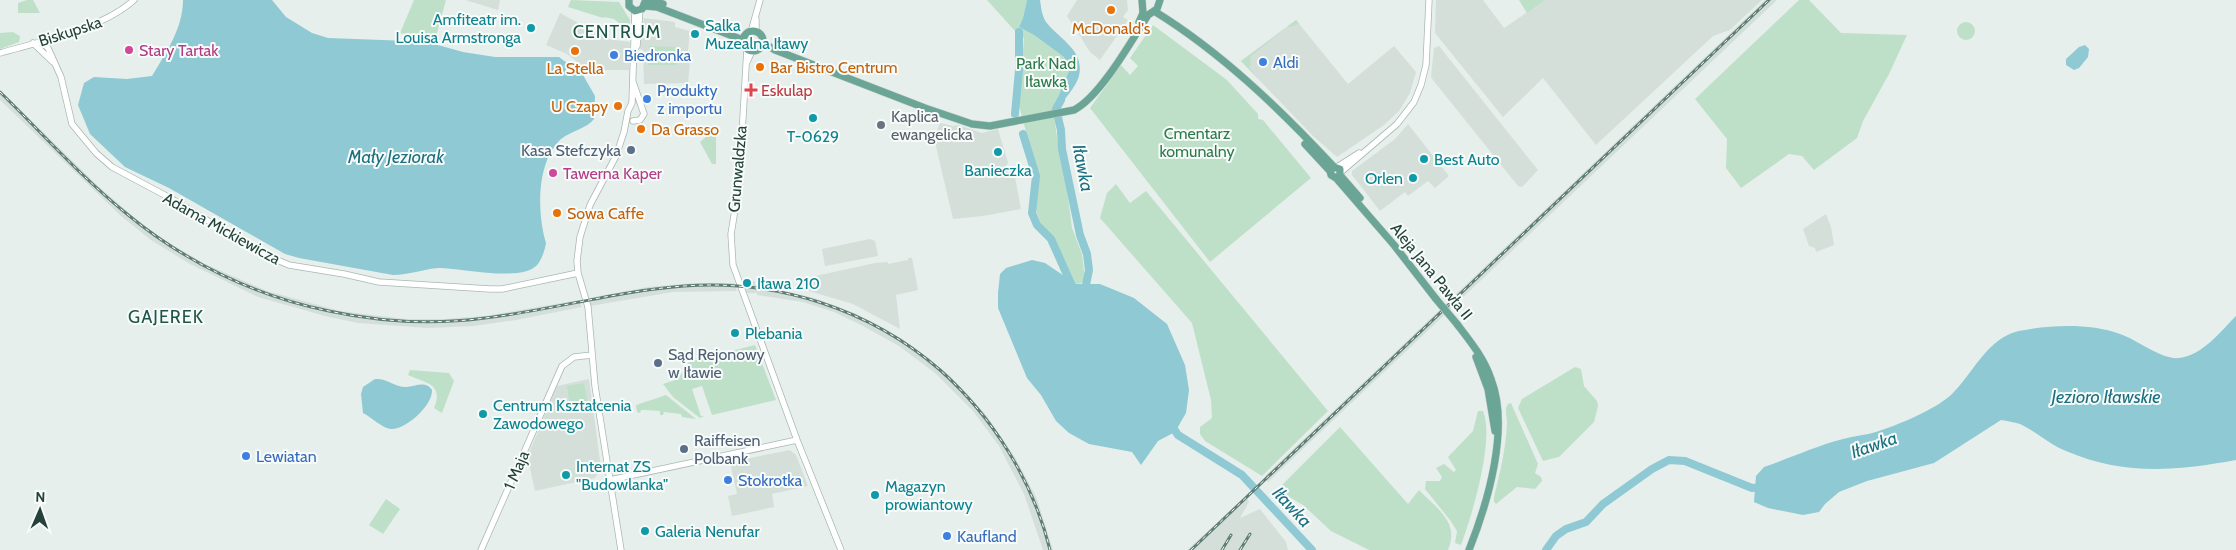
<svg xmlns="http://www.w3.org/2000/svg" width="2236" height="550" font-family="Cabin,sans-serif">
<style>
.built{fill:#d4dfda}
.green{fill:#bfe0c8}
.water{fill:#8ec9d4}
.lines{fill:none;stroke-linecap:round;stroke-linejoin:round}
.river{stroke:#8ec9d4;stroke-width:8}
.minor-casing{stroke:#a8b8b2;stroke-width:7}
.major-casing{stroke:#c2cac8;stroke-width:8}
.minor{stroke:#fff;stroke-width:5.5}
.major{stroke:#6aa596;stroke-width:7}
.rail-casing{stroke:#5f7d75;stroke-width:3}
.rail{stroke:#f7fbf9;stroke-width:1;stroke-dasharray:4;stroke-linecap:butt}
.major-bridge-casing{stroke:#c2cac8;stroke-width:8;stroke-linecap:butt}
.major-bridge{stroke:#6aa596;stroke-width:7}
.food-dot{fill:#e8710a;stroke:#f7fbf9;stroke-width:2}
.culture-dot{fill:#0f9aa8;stroke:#f7fbf9;stroke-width:2}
.hotel-dot{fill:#d1479c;stroke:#f7fbf9;stroke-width:2}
.shop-dot{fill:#3f7fe0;stroke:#f7fbf9;stroke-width:2}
.health-dot{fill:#e0444e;stroke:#f7fbf9;stroke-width:2}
.worship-dot{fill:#6b7280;stroke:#f7fbf9;stroke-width:2}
.service-dot{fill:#5c6f8a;stroke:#f7fbf9;stroke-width:2}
.labels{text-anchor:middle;stroke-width:4;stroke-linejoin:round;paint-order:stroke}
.culture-label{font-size:16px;fill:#0d838f;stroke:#f7fbf9;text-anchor:start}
.food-label{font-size:16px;fill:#c56008;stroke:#f7fbf9;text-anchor:start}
.street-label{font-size:16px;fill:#24423a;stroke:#f7fbf9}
.hotel-label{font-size:16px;fill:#b23c85;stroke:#f7fbf9;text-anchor:start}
.shop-label{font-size:16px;fill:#366cbe;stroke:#f7fbf9;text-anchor:start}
.park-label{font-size:16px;fill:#2d7a4b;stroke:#f7fbf9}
.health-label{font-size:16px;fill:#be3a42;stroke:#f7fbf9;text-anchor:start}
.worship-label{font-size:16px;fill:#5b616d;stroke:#f7fbf9;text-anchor:start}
.service-label{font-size:16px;fill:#4e5e75;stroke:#f7fbf9;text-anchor:start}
.neighbourhood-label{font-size:18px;letter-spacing:1px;fill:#1f5548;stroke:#f7fbf9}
.water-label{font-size:18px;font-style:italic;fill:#1c6f80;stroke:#f7fbf9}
</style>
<rect width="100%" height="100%" fill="#e6efeb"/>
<!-- built -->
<path class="built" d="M465 0H500L498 10Z
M1077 0H1127L1128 10 1123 17 1128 20 1100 60 1090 52 1067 16Z
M1436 0H1483L1504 28 1545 0H1762L1730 30 1713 36 1596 145 1543 78 1503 117 1435 33Z
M1765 0H1777L1268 482 1265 476Z
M560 13 608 39 630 42 629 70H587L567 54 546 45Z
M644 18 675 22V27L690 31 688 51 691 52 688 83 644 84 643 50 640 49Z
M1296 20 1348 84 1394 46 1416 72 1410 93 1399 111 1384 125 1337 157 1313 136 1241 61Z
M1439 46 1538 170 1522 187 1518 186 1433 80 1431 77 1434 48Z
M0 90 97 185 138 221 169 243 205 264 267 291 340 311 405 319H444L485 316 579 300 582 307 516 320 474 326 428 328 358 323 325 316 258 297 190 264 151 240 121 216 0 100Z
M940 123 953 126 958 125 982 133 998 129 1008 163 1004 169 1014 172 1021 209 983 216 953 219 934 138Z
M1408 124 1449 176 1435 188 1428 181 1408 196 1405 192 1380 211 1352 175V171L1395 139Z
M1826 214 1831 227 1834 245 1816 252 1815 248 1809 246 1803 229Z
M870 239 875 241 878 256 825 266 822 249Z
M908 258H912L918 290 896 295 900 329 853 304 809 291 804 283 811 277 875 263 888 262V264L908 260Z
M745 280 755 281V285L814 298 854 313 904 340 948 374 986 415 1016 459 1037 499 1053 550H1043L1024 494 999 446 973 411 935 373 899 346 861 325 834 312 803 302 757 295V293H747L742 281Z
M695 283H734L737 291 673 292 590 306 589 298 648 287Z
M589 379 601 468 595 478 535 491 530 468 524 465 557 386Z
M790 450 796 455 808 486 772 494 774 507 732 516 728 496 737 494 730 462Z
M1246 496 1249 502 1240 518 1260 509 1286 542 1288 550H1187Z"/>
<!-- green -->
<path class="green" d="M27 0H33L40 13H18V3Z
M414 0H446L435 40 400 33Z
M571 0 619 2 630 20V32L614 19 604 17 603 18 568 7Z
M987 0H1027L1023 18 1019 27 1034 35 1064 57 1069 71 1053 109 1058 144 1066 180 1072 228 1082 254 1085 279 1082 283 1076 284 1070 280 1062 259 1051 236 1041 225 1035 208 1037 174 1019 105 1024 38 1015 31Z
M1519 0H1545L1527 13Z
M1799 0H1809L1841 33 1907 35 1889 74 1863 121 1857 138 1814 170 1802 156 1789 154 1741 188 1726 168 1727 139 1695 99Z
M1296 20 1299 23 1294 26 1287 27 1250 57 1251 64 1249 67 1258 79 1241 61Z
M1957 31a9 9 0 1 1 18 0a9 9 0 1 1-18 0Z
M1153 25 1227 80 1258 114V119L1263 120 1311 178 1210 262 1090 108 1121 65 1130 75 1138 66 1130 58Z
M13 32 20 36 19 42 0 49V33Z
M649 46 678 47 677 65H648Z
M708 135 716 136V164H712L700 142Z
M1116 184 1130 203 1146 191 1328 411 1262 476 1205 441 1200 434V427L1212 418 1211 400 1192 323 1100 218 1107 193Z
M755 345 776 400 712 415 702 386 692 389 701 416H704L700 418 673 397 663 384 678 379 689 362Z
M1575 367 1581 369 1584 386 1597 401 1598 406 1594 422 1559 457 1543 461 1518 408 1522 399Z
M410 370 449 373 454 381 442 413 434 408C444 384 426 383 408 375Z
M584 383 589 409 571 412 567 386Z
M666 395 696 419 682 417 681 414 664 412 663 415H660V411L645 410H641L640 413 637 412 636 405Z
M1511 403 1538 464 1535 473 1541 477 1542 481 1535 489 1517 487 1496 504 1494 502V497C1500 473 1506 448 1507 423 1507 416 1504 409 1508 404Z
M1478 411H1483C1495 439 1472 516 1461 545L1455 543 1457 531 1450 520 1425 489 1426 481H1440L1442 477 1436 468 1444 464 1454 472 1456 470 1448 457 1473 431Z
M1340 427 1408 504 1419 490C1437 509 1460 522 1448 550H1369L1331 531 1303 505 1277 490Z
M386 499 400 509 383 534 369 525Z"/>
<!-- water -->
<path class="water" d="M183 0H272L286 17 312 33 328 38 409 41 434 44 463 52 495 57H559L583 75 595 96 594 119C586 129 571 131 561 139 536 162 537 213 546 243 545 250 542 258 538 264 523 283 461 268 439 268 423 269 409 275 393 275L299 258 285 254 169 188 125 167 90 134 78 105 84 83 94 77 127 79 152 76C166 53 183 28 183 0Z
M1027 0H1040C1041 7 1042 16 1046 22 1059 39 1085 50 1079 76 1076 87 1064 99 1058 109H1053L1069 71 1064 57 1034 35 1019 27 1023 18Z
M2085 45 2089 49 2088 57 2079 68 2074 70 2066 65V59L2079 47Z
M1032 260 1045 263 1076 284H1100L1134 298 1167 324 1185 365 1189 390 1186 413 1175 432 1158 441 1141 465 1132 452 1089 444 1069 433 1056 421 1041 395 1027 378 998 308V293L1000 274 1006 268Z
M2236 316V460C2175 471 2125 476 2066 451 2049 444 2035 431 2020 424 2014 422 2007 421 2001 420L1934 463 1867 481 1839 492 1825 504 1819 512 1803 515 1768 508 1754 502 1756 476 1764 467C1790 458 1816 446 1843 439 1854 436 1866 435 1876 432 1898 425 1934 410 1951 395 1972 375 1988 337 2019 331 2050 325 2090 323 2120 334 2138 340 2162 360 2179 358 2203 355 2220 332 2236 316Z
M375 379C387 378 394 387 406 387 415 387 425 380 432 390 433 405 406 430 391 429 382 428 371 417 363 413L361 394 363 387Z"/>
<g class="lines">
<!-- river -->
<path class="river" d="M1061 100 1056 109 1061 130 1062 149 1080 235 1087 254 1089 270 1086 285 1091 294
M1015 114 1019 70V32
M1023 134 1036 176 1032 213 1037 225 1051 239 1072 286
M1170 423 1178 435 1242 475 1312 550
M1546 550 1556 536 1566 529 1586 522 1603 504 1652 469 1669 460 1685 461 1752 488 1766 487"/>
<!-- minor casing -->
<g class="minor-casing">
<path id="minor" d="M751 32 760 0
M756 32V19
M41 41 48 48 61 77 72 124 96 153 112 167 172 199 263 254 289 265 344 274 379 282 490 289H502L578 273
M33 43 53 62
M635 48 637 46 640 10
M747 49 739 185 731 234 733 265 797 440 841 550
M0 53C42 41 102 29 134 0
M746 64 752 51
M633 121 640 120 644 114 633 82
M1337 167 1359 153
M1341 172 1397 124 1414 102 1421 85 1426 65 1429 0
M610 480 797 440
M481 550 562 366 574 357 592 355
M621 550 595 386 588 307 578 273 577 261 580 237 590 205 616 156 624 132 628 111 632 103 635 11"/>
</g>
<!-- major casing -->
<g class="major-casing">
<path id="major" d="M629 0V6L635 11 642 9 645 2
M648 0 663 4
M645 6 657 7 743 40
M1154 11C1221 52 1281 110 1334 167L1340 169V175L1336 178
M1139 22 1143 13 1142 0
M743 41a10 10 0 1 1 20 0a10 10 0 1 1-20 0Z
M762 42 775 50 925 108 972 124 990 126 1074 110C1100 97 1132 40 1148 15L1157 9 1160 0
M1305 144 1330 171
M1334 167 1330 171 1331 175 1336 178 1394 245 1436 299
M1340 175 1360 198
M1457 324C1470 341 1484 358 1491 379 1510 428 1488 502 1469 550
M1476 357 1488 389 1495 431"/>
</g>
<!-- minor -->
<use href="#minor" class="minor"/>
<!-- major -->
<use href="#major" class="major"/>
<!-- rail casing -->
<g class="rail-casing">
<path id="rail" d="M0 92C42 133 81 177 127 214 185 262 255 296 329 311 380 322 433 325 485 318 552 310 617 291 684 286 776 279 870 309 940 370 993 417 1033 481 1050 550
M1191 550 1769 0
M1222 550 1231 535
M1240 550 1250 534"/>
</g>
<!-- rail -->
<use href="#rail" class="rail"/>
<!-- major-bridge casing -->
<g class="major-bridge-casing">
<path id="major-bridge" d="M1436 299 1457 324"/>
</g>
<!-- major-bridge -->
<use href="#major-bridge" class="major-bridge"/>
</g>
<!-- markers -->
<g class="food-dot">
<circle cx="1111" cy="10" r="5"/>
<circle cx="575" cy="51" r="5"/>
<circle cx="760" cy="67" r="5"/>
<circle cx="618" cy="106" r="5"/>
<circle cx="641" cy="129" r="5"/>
<circle cx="557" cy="213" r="5"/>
</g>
<g class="culture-dot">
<circle cx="531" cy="28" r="5"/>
<circle cx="695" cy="34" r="5"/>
<circle cx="813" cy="118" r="5"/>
<circle cx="998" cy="152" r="5"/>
<circle cx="1424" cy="159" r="5"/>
<circle cx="1413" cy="178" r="5"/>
<circle cx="747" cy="283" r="5"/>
<circle cx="735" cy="333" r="5"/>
<circle cx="483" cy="414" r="5"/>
<circle cx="566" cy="475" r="5"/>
<circle cx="875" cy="495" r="5"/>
<circle cx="645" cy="531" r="5"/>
</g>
<g class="hotel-dot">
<circle cx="129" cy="50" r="5"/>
<circle cx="553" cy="173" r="5"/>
</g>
<g class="shop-dot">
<circle cx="614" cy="55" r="5"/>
<circle cx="1263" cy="62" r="5"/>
<circle cx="647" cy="99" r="5"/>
<circle cx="246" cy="456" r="5"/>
<circle cx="728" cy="480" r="5"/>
<circle cx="947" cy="536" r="5"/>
</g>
<path class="health-dot" d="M748.5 82.5h5v5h5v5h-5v5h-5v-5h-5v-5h5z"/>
<circle class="worship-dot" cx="881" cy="125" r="5"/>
<g class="service-dot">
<circle cx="631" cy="150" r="5"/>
<circle cx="658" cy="363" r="5"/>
<circle cx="684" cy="449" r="5"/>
</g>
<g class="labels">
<!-- culture labels -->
<g class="culture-label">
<text x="521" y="25" text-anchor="end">Amfiteatr im.<tspan x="521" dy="18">Louisa Armstronga</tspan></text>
<text x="705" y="31">Salka<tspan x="705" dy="18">Muzealna Iławy</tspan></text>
<text x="813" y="142" text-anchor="middle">T-0629</text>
<text x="1434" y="165">Best Auto</text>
<text x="998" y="176" text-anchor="middle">Banieczka</text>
<text x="1403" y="184" text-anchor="end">Orlen</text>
<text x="757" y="289">Iława 210</text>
<text x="745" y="339">Plebania</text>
<text x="493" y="411">Centrum Kształcenia<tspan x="493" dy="18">Zawodowego</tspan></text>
<text x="576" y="472">Internat ZS<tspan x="576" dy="18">"Budowlanka"</tspan></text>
<text x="885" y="492">Magazyn<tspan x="885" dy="18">prowiantowy</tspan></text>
<text x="655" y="537">Galeria Nenufar</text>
</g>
<!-- food labels -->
<g class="food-label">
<text x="1111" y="34" text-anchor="middle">McDonald's</text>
<text x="770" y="73">Bar Bistro Centrum</text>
<text x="575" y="74" text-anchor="middle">La Stella</text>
<text x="608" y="112" text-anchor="end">U Czapy</text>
<text x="651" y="135">Da Grasso</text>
<text x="567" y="219">Sowa Caffe</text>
</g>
<!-- street labels -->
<g class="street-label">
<text transform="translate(70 31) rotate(-18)" y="6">Biskupska</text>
<text transform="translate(737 169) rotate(-85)" y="6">Grunwaldzka</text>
<text transform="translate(222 228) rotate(29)" y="6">Adama Mickiewicza</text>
<text transform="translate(1432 271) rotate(51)" y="6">Aleja Jana Pawła II</text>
<text transform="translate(516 470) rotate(-67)" y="6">1 Maja</text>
</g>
<!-- hotel labels -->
<g class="hotel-label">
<text x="139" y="56">Stary Tartak</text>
<text x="563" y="179">Tawerna Kaper</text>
</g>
<!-- shop labels -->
<g class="shop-label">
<text x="624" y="61">Biedronka</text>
<text x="1273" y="68">Aldi</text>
<text x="657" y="96">Produkty<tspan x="657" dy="18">z importu</tspan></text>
<text x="256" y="462">Lewiatan</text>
<text x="738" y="486">Stokrotka</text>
<text x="957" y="542">Kaufland</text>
</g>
<!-- park labels -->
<g class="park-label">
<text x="1046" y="69">Park Nad<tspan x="1046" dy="18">Iławką</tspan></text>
<text x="1197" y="139">Cmentarz<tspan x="1197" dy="18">komunalny</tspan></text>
</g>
<!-- health labels -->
<g class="health-label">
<text x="761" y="96">Eskulap</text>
</g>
<!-- worship labels -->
<g class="worship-label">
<text x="891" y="122">Kaplica<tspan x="891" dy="18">ewangelicka</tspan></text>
</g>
<!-- service labels -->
<g class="service-label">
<text x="621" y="156" text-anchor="end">Kasa Stefczyka</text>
<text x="668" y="360">Sąd Rejonowy<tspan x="668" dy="18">w Iławie</tspan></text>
<text x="694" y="446">Raiffeisen<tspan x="694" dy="18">Polbank</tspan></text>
</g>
<!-- neighbourhood labels -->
<g class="neighbourhood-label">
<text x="617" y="38">CENTRUM</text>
<text x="166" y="323">GAJEREK</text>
</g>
<!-- water labels -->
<g class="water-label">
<text x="396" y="163">Mały Jeziorak</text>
<text transform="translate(1083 168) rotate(79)" y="6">Iławka</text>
<text x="2106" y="403">Jezioro Iławskie</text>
<text transform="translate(1874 445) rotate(-19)" y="6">Iławka</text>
<text transform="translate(1292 507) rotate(47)" y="6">Iławka</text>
</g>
</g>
<!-- north arrow -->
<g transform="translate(40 510) rotate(2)" stroke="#f7fbf9" stroke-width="4" paint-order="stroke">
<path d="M0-4L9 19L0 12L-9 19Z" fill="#24423a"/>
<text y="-8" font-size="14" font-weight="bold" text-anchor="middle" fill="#24423a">N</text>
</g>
</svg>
